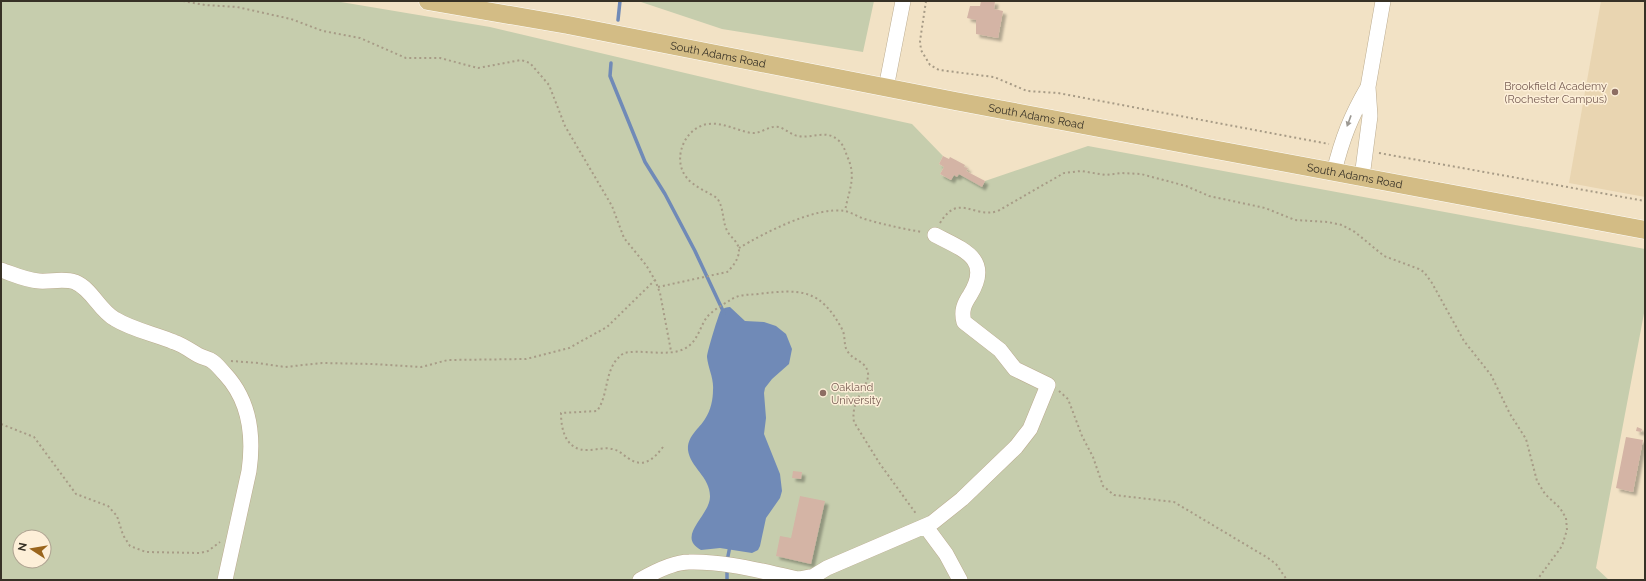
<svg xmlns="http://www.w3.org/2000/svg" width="1646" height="581" font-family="Raleway,sans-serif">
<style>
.built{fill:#e9d5b1}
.green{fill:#c6cdad;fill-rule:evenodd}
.water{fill:#708ab7}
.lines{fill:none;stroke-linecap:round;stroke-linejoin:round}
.stream{stroke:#708ab7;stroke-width:3.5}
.building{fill:#d4b4a5;filter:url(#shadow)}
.minor-casing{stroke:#bbab8f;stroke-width:16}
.major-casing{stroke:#fff;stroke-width:19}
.path{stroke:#a79b86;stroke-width:2;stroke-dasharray:2 3;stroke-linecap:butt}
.minor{stroke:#fff;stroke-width:15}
.major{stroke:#d3bc85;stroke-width:18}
.oneway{fill:#9b9892}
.education-dot{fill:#8d6e63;stroke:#fdefd8;stroke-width:1.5}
.labels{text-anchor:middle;stroke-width:3;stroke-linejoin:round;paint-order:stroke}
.street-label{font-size:11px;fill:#373126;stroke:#fdefd8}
.education-label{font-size:11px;fill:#785e54;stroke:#fdefd8;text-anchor:end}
</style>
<defs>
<filter id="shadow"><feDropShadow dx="3.5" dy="3.5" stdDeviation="1" flood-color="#0004"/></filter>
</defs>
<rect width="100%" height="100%" fill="#f2e2c5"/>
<!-- built -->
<path class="built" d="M1601 1H1645V197L1569 183Z"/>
<!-- green -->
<path class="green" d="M1 1H335L490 27 753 89 912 124 943 156 939 164 944 167 940 174 951 180 954 175 959 174 982 186 985 181 1088 146 1645 249V308L1596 568 1609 580H1ZM20 537H44V561H20Z
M638 1H874L863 52 722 29Z"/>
<!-- water -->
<path class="water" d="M730 307 745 321 764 322 776 326 786 334 792 349 789 364 772 379 765 388 764 393 766 418 764 434 780 474 782 491 780 498 766 518 760 546 758 550 752 553 720 548 701 550C675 536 711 515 710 496 710 477 690 467 688 450 687 436 699 429 705 419 711 410 713 399 713 390 714 378 708 368 707 357 707 352 719 313 721 310 724 308 727 307 730 307Z"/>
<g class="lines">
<!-- stream -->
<path class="stream" d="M618 20 620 1
M611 63 610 76 645 162 665 194 695 251 724 313
M727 561 730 546
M727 580V567"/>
</g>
<!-- building -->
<path class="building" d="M981 1H995L994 9 1003 11 998 38 976 34V20L967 18 970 6H980Z
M943 156 949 159 950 157 965 165 964 167 968 168 966 171 985 181 982 187 959 174 957 177 954 175 951 180 940 174 944 167 939 164Z
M1637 427 1642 429 1641 432 1636 431Z
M1626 437 1643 440 1633 492 1616 488Z
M793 471 802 472 801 479 792 478Z
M800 496 825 501 811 564 776 556 780 536 791 538Z"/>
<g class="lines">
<!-- minor casing -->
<g class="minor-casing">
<path id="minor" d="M886 88 903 1
M1334 172C1342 139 1351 116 1368 87
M1362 177 1370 116 1368 87 1383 1
M1 270C13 274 25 280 39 281 50 282 64 278 75 282 92 289 99 310 115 319 133 330 155 334 174 342 183 345 191 351 198 355 203 358 208 358 212 361 217 364 221 370 225 374 250 401 254 436 249 471L225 580
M926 527 946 554 960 580
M640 580C654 572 673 562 689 562 726 561 764 572 799 579L814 576 827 568 932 523 962 499 1016 447 1030 429 1048 385 1015 369 1000 350 964 322C961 311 964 304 970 295 992 259 964 250 935 235"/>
</g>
<!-- major casing -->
<g class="major-casing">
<g id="major">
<path id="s1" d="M428 1 568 25 955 101 1645 230"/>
</g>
</g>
<!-- path -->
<path class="path" d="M183 1 205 5 237 7 291 19 323 31 360 38 406 58H440L478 68 521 60 530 63 549 85 565 126 612 206 624 238 646 265 655 280 660 293 671 351
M926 1 920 41 921 50 930 65 939 70 994 77 1027 91 1058 93 1329 144
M1379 153 1645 201
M940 223C959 192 973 219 998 211L1064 173 1081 171 1106 175 1121 173 1141 174 1186 186 1209 196 1265 208 1295 220 1328 222 1342 225 1355 232 1384 256 1419 269 1424 272 1432 283 1464 341 1491 375 1510 414 1526 439 1537 481 1545 494 1560 508 1566 518 1567 530 1562 546 1537 580
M739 248C764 233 816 206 845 211 853 213 860 218 868 220 886 225 904 229 922 232
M658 287 727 272C734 266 743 253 737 244 734 238 728 235 726 228 722 218 724 208 717 198 708 192 694 187 687 178 671 159 685 127 708 124 724 122 737 131 752 133 761 134 769 125 779 127 786 129 791 135 798 136 811 139 826 129 838 140 843 144 845 150 847 156 857 177 849 189 845 211
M231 361 258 363 285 367 322 363 373 364 421 367 448 360 526 359 569 348 607 327 655 280
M1059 391 1068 399 1082 436 1093 457 1103 486 1114 495 1174 502 1268 558 1276 564 1287 580
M1 424 34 437 76 494 108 506 117 516 123 535 130 546 146 552 200 553 208 551 220 542
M663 447C654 459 643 469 628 458 623 455 619 450 612 449 605 447 596 450 588 450 566 451 561 430 561 413L597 411C610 393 603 367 624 353 642 349 667 357 684 349 698 342 699 328 707 317 713 310 724 304 732 299 740 294 749 295 758 294 800 289 820 288 842 329 846 336 843 346 848 352 854 361 866 361 868 373 870 386 850 399 854 422L880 464 917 515"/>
<!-- minor -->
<use href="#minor" class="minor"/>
<!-- major -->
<use href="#major" class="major"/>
</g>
<!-- one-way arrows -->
<defs><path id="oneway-solid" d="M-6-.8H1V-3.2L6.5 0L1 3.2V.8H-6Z"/></defs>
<use class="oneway" href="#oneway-solid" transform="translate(1349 121) rotate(110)"/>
<!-- markers -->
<g class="education-dot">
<circle cx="1615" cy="92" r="4"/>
<circle cx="823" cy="393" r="4"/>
</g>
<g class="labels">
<!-- street labels -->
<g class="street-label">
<text dy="4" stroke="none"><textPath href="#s1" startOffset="295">South Adams Road</textPath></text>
<text dy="4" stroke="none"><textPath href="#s1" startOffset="619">South Adams Road</textPath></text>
<text dy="4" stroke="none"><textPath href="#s1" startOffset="943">South Adams Road</textPath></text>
</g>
<!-- education labels -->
<g class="education-label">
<text x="1607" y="90">Brookfield Academy<tspan x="1607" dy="13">(Rochester Campus)</tspan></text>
<text x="831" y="391" text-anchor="start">Oakland<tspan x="831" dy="13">University</tspan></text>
</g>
</g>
<!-- border -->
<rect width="1646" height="581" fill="none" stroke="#373126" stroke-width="4"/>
<!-- north arrow -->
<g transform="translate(32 549) rotate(282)"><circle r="19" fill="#fdefd8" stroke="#aea391"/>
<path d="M0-3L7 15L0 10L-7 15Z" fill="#9a651c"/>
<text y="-6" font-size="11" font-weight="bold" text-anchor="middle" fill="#373126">N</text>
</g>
</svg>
